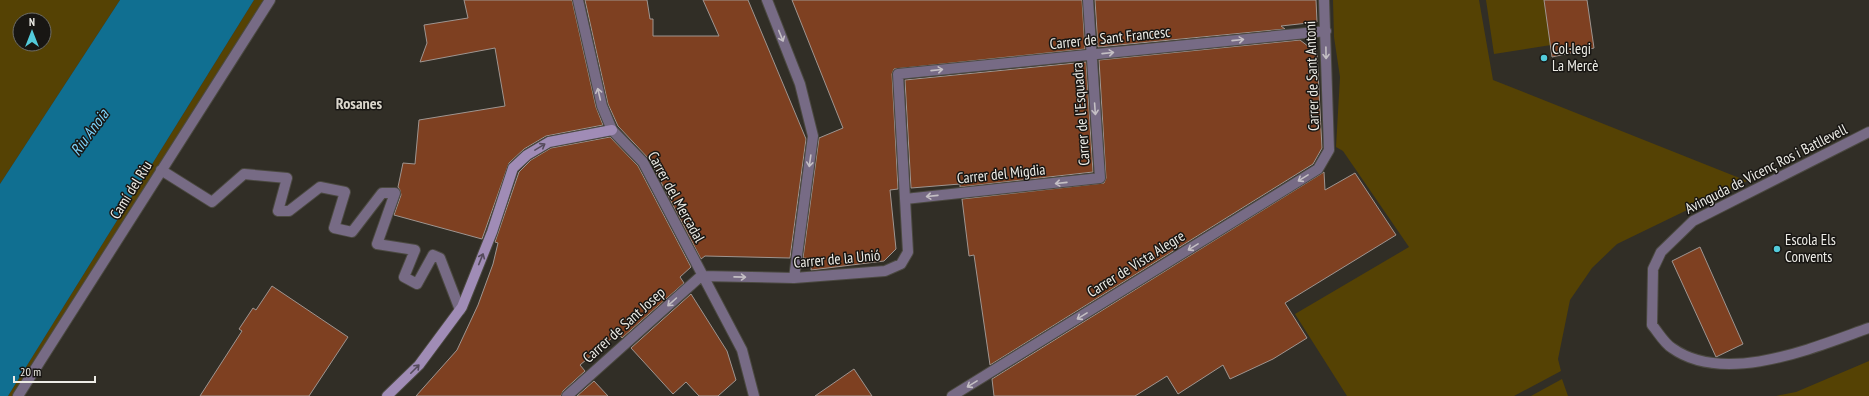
<svg xmlns="http://www.w3.org/2000/svg" width="1869" height="396" font-family="'PT Sans Narrow',sans-serif">
<style>
.green{fill:#554204;fill-rule:evenodd}
.water{fill:#106f91}
.building{fill:#7e4021;stroke:#9f9590}
.lines{fill:none;stroke-linecap:round;stroke-linejoin:round}
.street-casing{stroke:#4b4941;stroke-width:12}
.secondary-casing{stroke:#4b4941;stroke-width:12}
.street{stroke:#776b85;stroke-width:10}
.secondary{stroke:#a08cb6;stroke-width:10}
.oneway{stroke:#c4bfc4}
.oneway2{stroke:#554b5c}
.poi-dot{fill:#53cbdb;stroke:#181613;stroke-width:1.5}
.labels{text-anchor:middle;stroke-width:3;stroke-linejoin:round;paint-order:stroke}
.street-label{font-size:15px;fill:#edece6;stroke:#181613}
.poi-label{font-size:15px;fill:#edece6;stroke:#181613;text-anchor:start}
.neighbourhood-label{font-size:16px;font-weight:bold;fill:#dbd7cd;stroke:#181613}
.water-label{font-size:16px;font-style:italic;fill:#7bd1f9;stroke:#181613}
</style>
<rect width="100%" height="100%" fill="#312e26"/>
<!-- green -->
<path class="green" d="M0 0H120L0 184ZM20 20H44V44H20Z
M254 0H266L22 396H8Z
M1333 0H1479L1493 80 1747 181 1617 244 1592 268 1570 300 1558 359 1561 371 1514 396H1347L1295 314 1409 247 1343 151 1336 147 1340 77 1334 37Z
M1486 0H1544L1551 45 1494 54Z
M1869 361V396H1776L1796 392Z
M1562 379 1568 396H1531Z"/>
<!-- water -->
<path class="water" d="M120 0H254L8 396H0V184Z"/>
<!-- building -->
<path class="building" d="M464 0H572L596 107 603 125 546 136 524 149 509 163 482 239 394 215 401 195 400 190 398 187 403 163 415 164 419 120 505 106 495 48 420 62 427 43 424 25 468 18Z
M585 0H647L650 19H653V36H719L703 0H748L806 139 790 258 705 256 701 259 649 159 618 126 608 104Z
M792 0H1082L1085 49 894 69 892 74 898 189 890 190 896 249 884 261 811 270 812 259 803 258 819 138 843 128Z
M1095 0H1316L1317 22 1281 26 1285 29 1098 47Z
M1544 0H1587L1594 48 1552 57Z
M1300 40 1317 53 1322 148 1313 164 990 365 974 255 969 256 962 199 1104 183 1106 178 1099 60Z
M1086 62 1093 172 960 187V184L911 188 905 80Z
M610 137 638 166 691 267 680 277 684 283 622 338 618 333 580 365 585 371 563 391 561 396H416L457 350 478 305 493 264 498 243 495 242 519 172 531 160 551 148Z
M1324 172 1325 190 1355 173 1396 235 1285 303 1307 338 1273 359 1230 379 1223 365 1178 394 1167 376 1135 396H994L992 379Z
M1700 247 1743 344 1716 357 1672 261Z
M272 286 348 337 309 396H200L242 331 239 329 253 308 256 310Z
M691 294 727 351 736 380 718 396H699L686 382 673 394 631 348Z
M854 369 872 396H815Z
M594 381 608 396H577Z"/>
<g class="lines">
<!-- street casing -->
<g class="street-casing">
<path id="street" d="M578 0 602 106 612 130 643 162 742 350 754 396
M767 0 800 84 813 136 794 278
M1869 132 1693 221 1661 252 1653 269 1652 325C1658 332 1664 343 1672 348 1725 386 1815 347 1869 328
M161 170 212 202 244 174 287 178 278 211H289L320 187 345 192 334 228 352 232 382 193H395L377 244 415 250 404 277 417 284 433 255 440 258 460 310
M905 199 1100 178 1088 0
M701 276 794 278 885 271 901 264 908 252 898 74 1326 31
M18 396 270 0
M567 396 701 276
M952 396 1318 169 1329 150 1324 0"/>
</g>
<!-- secondary casing -->
<g class="secondary-casing">
<path id="secondary" d="M387 396 419 365 462 307 492 232 513 168 527 155 549 142 612 130"/>
</g>
<!-- street -->
<use href="#street" class="street"/>
<!-- secondary -->
<use href="#secondary" class="secondary"/>
</g>
<!-- one-way arrows -->
<defs><path id="oneway-shaft" d="M-6 0H5M1.5-3L5.5 0L1.5 3" fill="none" stroke-width="1.6" stroke-linecap="round" stroke-linejoin="round"/></defs>
<g class="oneway">
<use href="#oneway-shaft" transform="translate(781 36) rotate(68)"/>
<use href="#oneway-shaft" transform="translate(1238 40) rotate(-6)"/>
<use href="#oneway-shaft" transform="translate(1108 53) rotate(-6)"/>
<use href="#oneway-shaft" transform="translate(1326 53) rotate(89)"/>
<use href="#oneway-shaft" transform="translate(937 70) rotate(-6)"/>
<use href="#oneway-shaft" transform="translate(599 94) rotate(-103)"/>
<use href="#oneway-shaft" transform="translate(1095 109) rotate(86)"/>
<use href="#oneway-shaft" transform="translate(810 161) rotate(98)"/>
<use href="#oneway-shaft" transform="translate(1303 178) rotate(148)"/>
<use href="#oneway-shaft" transform="translate(1061 183) rotate(174)"/>
<use href="#oneway-shaft" transform="translate(932 196) rotate(174)"/>
<use href="#oneway-shaft" transform="translate(1193 247) rotate(148)"/>
<use href="#oneway-shaft" transform="translate(740 277) rotate(1)"/>
<use href="#oneway-shaft" transform="translate(672 302) rotate(138)"/>
<use href="#oneway-shaft" transform="translate(1082 316) rotate(148)"/>
<use href="#oneway-shaft" transform="translate(972 384) rotate(148)"/>
</g>
<g class="oneway2">
<use href="#oneway-shaft" transform="translate(540 147) rotate(-31)"/>
<use href="#oneway-shaft" transform="translate(481 259) rotate(-68)"/>
<use href="#oneway-shaft" transform="translate(415 369) rotate(-45)"/>
</g>
<!-- markers -->
<g class="poi-dot">
<circle cx="1544" cy="58" r="4"/>
<circle cx="1777" cy="249" r="4"/>
</g>
<g class="labels">
<!-- street labels -->
<g class="street-label">
<text transform="translate(1110 38) rotate(-6)" y="5">Carrer de Sant Francesc</text>
<text transform="translate(1312 76) rotate(-92)" y="5">Carrer de Sant Antoni</text>
<text transform="translate(1081 114) rotate(-94)" y="5">Carrer de l'Esquadra</text>
<text transform="translate(1766 169) rotate(-27)" y="5">Avinguda de Vicenç Ros i Batllevell</text>
<text transform="translate(1001 174) rotate(-6)" y="5">Carrer del Migdia</text>
<text transform="translate(131 190) rotate(-58)" y="5">Camí del Riu</text>
<text transform="translate(676 197) rotate(61)" y="5">Carrer del Mercadal</text>
<text transform="translate(837 259) rotate(-5)" y="5">Carrer de la Unió</text>
<text transform="translate(1136 264) rotate(-32)" y="5">Carrer de Vista Alegre</text>
<text transform="translate(624 325) rotate(-42)" y="5">Carrer de Sant Josep</text>
</g>
<!-- poi labels -->
<g class="poi-label">
<text x="1552" y="54">Col·legi<tspan x="1552" dy="17">La Mercè</tspan></text>
<text x="1785" y="245">Escola Els<tspan x="1785" dy="17">Convents</tspan></text>
</g>
<!-- neighbourhood labels -->
<g class="neighbourhood-label">
<text x="359" y="109">Rosanes</text>
</g>
<!-- water labels -->
<g class="water-label">
<text transform="translate(89 132) rotate(-54)" y="6">Riu Anoia</text>
</g>
</g>
<!-- north arrow -->
<g transform="translate(32 32)"><circle r="19" fill="#181613" stroke="#6d6c67"/>
<path d="M0-3L7 15L0 10L-7 15Z" fill="#53cbdb"/>
<text y="-6" font-size="11" font-weight="bold" text-anchor="middle" fill="#edece6">N</text>
</g>
<!-- scale -->
<path d="M14 376v6h81v-6" fill="none" stroke="#edece6" stroke-width="2"/>
<text x="20" y="376" font-size="12" fill="#edece6" stroke="#181613" stroke-width="3" paint-order="stroke">20 m</text>
</svg>
